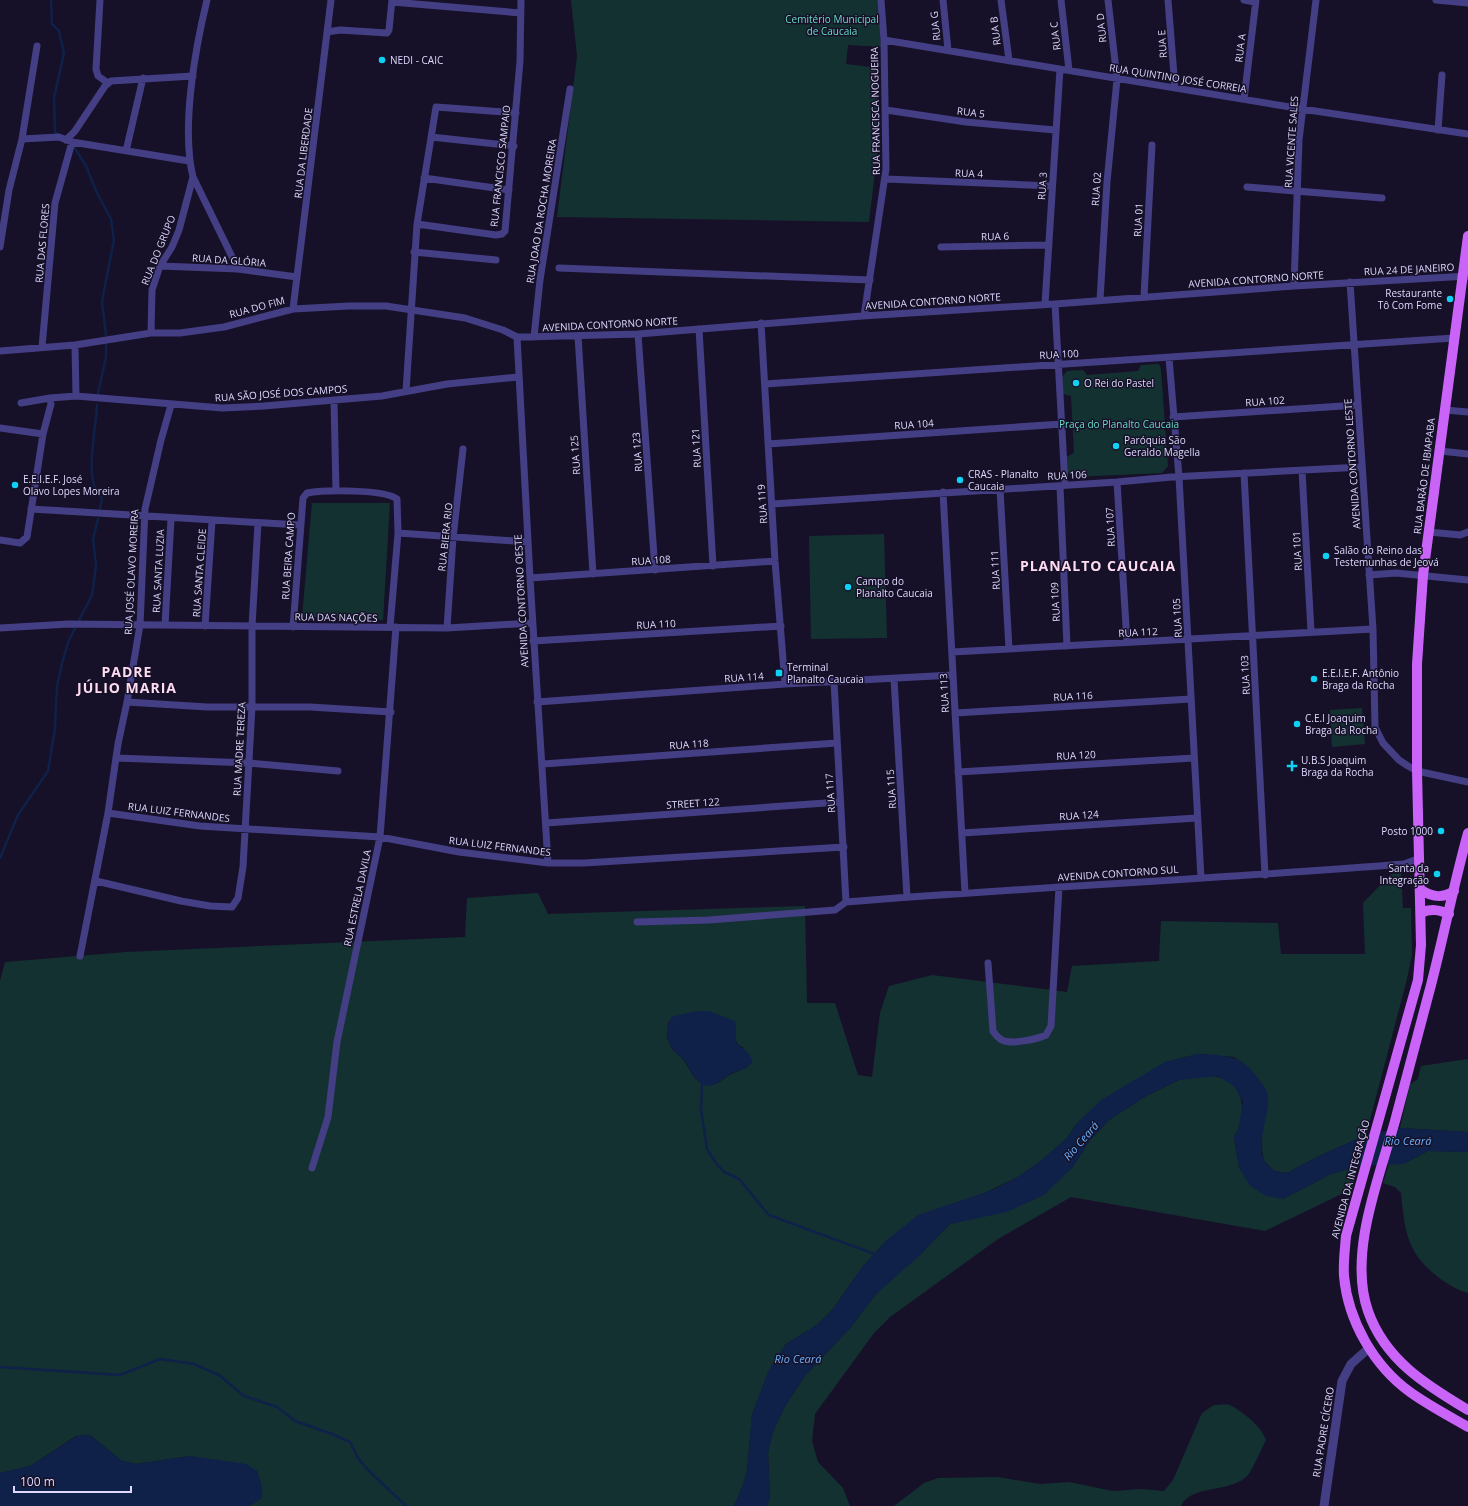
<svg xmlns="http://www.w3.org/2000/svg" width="1468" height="1506" font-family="'Open Sans',sans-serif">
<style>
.green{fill:#143132;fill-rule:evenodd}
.water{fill:#0f2149}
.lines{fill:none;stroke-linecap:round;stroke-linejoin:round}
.stream{stroke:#0f2149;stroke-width:2.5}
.minor{stroke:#443e85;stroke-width:7}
.tertiary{stroke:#443e85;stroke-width:9}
.primary{stroke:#ca64f9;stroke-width:10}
.poi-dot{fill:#0dd2f6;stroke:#161128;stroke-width:1.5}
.labels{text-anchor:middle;stroke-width:3;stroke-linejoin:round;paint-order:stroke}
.park-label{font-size:10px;fill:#67dcc5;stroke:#161128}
.street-label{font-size:10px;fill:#dfd9fe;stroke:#161128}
.poi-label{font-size:10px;fill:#dfd9fe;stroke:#161128;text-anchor:start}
.water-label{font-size:11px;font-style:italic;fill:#6bb0fa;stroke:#161128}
.district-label{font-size:14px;font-weight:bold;letter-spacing:1px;fill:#fedbef;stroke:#161128}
</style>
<rect width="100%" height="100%" fill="#161128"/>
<!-- green -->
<path class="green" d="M571 0H878L881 47 848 45 846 64 878 68 877 155 869 222 557 217 577 56Z
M1159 364 1161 370 1168 466 1162 473 1073 477 1067 472 1066 457 1074 453 1071 396 1063 394 1062 377 1067 371 1083 370 1087 375 1138 371 1141 365Z
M312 503H390L383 620 302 617Z
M884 534 887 638 811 639 809 536Z
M1362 708 1365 744 1332 747 1330 710Z
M1401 873 1403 908H1411L1412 955 1406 983 1366 1135 1319 1156 1287 1173 1274 1171 1264 1161 1262 1149V1130L1266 1110 1243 1064 1234 1057 1198 1054 1165 1062 1077 1123 1067 1138 1042 1160 1018 1177 888 1239 863 1266 833 1309 817 1325 786 1344 769 1370 752 1415 747 1471 743 1485 734 1506H249L262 1498 261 1484 257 1471 190 1456 136 1464 122 1461 90 1435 76 1436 30 1466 0 1473V981L5 962 126 952 465 937 467 898 538 893 548 914 805 906 807 1003H835L858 1075 872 1077 880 1013 889 986 932 975 1067 992 1072 966 1159 961 1161 921 1278 923 1281 954H1365L1363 903 1391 874ZM668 1022 736 1024C735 1035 733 1043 744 1048L748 1067 731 1074 716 1084 706 1085 699 1082 694 1077 683 1059 672 1049 667 1038Z
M1468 1059V1132L1400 1128 1410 1084 1418 1079 1421 1066Z
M1207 1076C1243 1075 1250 1111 1234 1137L1239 1168 1283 1199 1331 1174 1358 1166 1352 1189 1265 1231 1071 1197 998 1239 890 1317 874 1333 815 1414 812 1441 818 1462 843 1488 850 1506H767L770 1498 768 1452 773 1432 784 1408 804 1377 851 1327 876 1294 898 1273 917 1258 950 1224 974 1218 1072 1168 1091 1139 1109 1120 1146 1096 1179 1080Z
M1428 1151 1468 1152V1293C1457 1290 1447 1284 1438 1277 1406 1252 1405 1231 1401 1193L1395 1187 1383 1183 1389 1164H1403Z
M1214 1405C1219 1405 1226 1404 1230 1405 1243 1412 1261 1426 1266 1440 1261 1449 1252 1473 1245 1478 1226 1493 1190 1485 1181 1506H894L924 1483 938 1478 997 1477 1040 1484 1069 1482 1113 1491 1142 1489 1164 1491 1173 1480 1202 1413Z"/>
<!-- water -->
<path class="water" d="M695 1011H709L735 1021C738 1028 733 1036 737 1043 741 1050 747 1046 753 1062 747 1069 740 1070 732 1073 724 1077 716 1087 707 1086 694 1083 691 1068 683 1059 680 1055 675 1053 672 1048 666 1039 665 1025 672 1017Z
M1198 1054C1223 1055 1242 1055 1257 1077 1260 1081 1264 1086 1266 1090 1274 1109 1255 1138 1264 1160 1265 1164 1271 1168 1274 1171L1287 1173 1319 1156 1366 1135 1400 1128 1468 1132V1152L1428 1151 1403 1164 1358 1166 1331 1174 1283 1199 1266 1196 1250 1186 1239 1168 1234 1137 1238 1130 1243 1102 1235 1087 1218 1076 1179 1080 1146 1096 1109 1120 1091 1139 1072 1168 1044 1195 1007 1212 950 1224 917 1258 876 1294 851 1327 804 1377 784 1408 773 1432 768 1452 770 1498 767 1506H734L743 1485 747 1471 752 1415 769 1370 786 1344 817 1325 833 1309 863 1266 888 1239 918 1215 995 1189 1018 1177 1042 1160 1067 1138 1077 1123 1101 1100 1165 1062Z
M90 1435 122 1461 136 1464 190 1456 246 1464 257 1471 261 1484 262 1498 249 1506H0V1473L30 1466 77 1436Z"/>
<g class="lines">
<!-- stream -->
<path class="stream" d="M51 0 52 24 59 31 64 53 54 98 55 132 59 135
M74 147 86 166 97 193 111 219 114 240 102 301 106 335
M98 393 106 357V343
M97 405C96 428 87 468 95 488 96 492 100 495 102 498L100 508
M0 858 18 815 48 771 55 728 57 686 62 663 69 640 92 595 96 566 93 539 98 519
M702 1083 701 1110 707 1149 716 1163 724 1172 739 1179 769 1215 877 1255
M0 1367 120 1375 160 1359 194 1364 219 1375 244 1396 277 1407 295 1421 332 1434 350 1442 358 1458 369 1471 406 1506"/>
<!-- minor -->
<path class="minor" d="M100 0 96 69 98 76 108 83
M207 0C195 49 181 128 193 177L238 269
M943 0 948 50
M1001 0 1009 60
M1061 0 1069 70
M1168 0 1175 88
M1244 0 1255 2
M1436 0 1468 3
M392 2 521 13
M327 32 340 30 387 33 389 30 392 0
M884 40 1302 109 1468 134
M1244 99 1256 0
M886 110 966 122 1055 130
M1438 130 1442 75
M431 137 514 146
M22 139 37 46
M66 140 75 131 105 86 111 81 193 76
M126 151 143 78
M424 178 509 190
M886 179 1052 186
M1247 187 1382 198
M417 224 436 107 516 113
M0 247 9 190 22 139 59 137 72 142 189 161
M941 247 1049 245
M414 252 496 260
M160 266 238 269 297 277
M559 268 870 280
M1350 282 1373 629 1375 727 1383 743 1399 760 1408 766 1417 771 1468 782
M1294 286 1299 140 1316 0
M1144 297 1152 145
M1100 300 1107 182 1117 79 1108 0
M1045 304 1060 69
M1055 304 1065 485
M293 309 331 0
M864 316 886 169 884 40 881 0
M761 323 775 561 785 684
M699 329 713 566
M151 333 152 290 160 266 172 247 179 230 193 177
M638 334 655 570
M578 336 593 574
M517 337 530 578 548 863
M534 337 540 280 570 89
M75 345 76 396
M42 347 55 203 72 142
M0 351 75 345 151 333H180L224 327 293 309 349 306H386L465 318 503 330 517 337H525L638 334 862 316 1055 304 1294 286 1468 276
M1169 358 1179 477 1201 878
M765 384 1454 338
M406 391 417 224 496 235 502 234 505 231 520 61 521 0
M334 401 336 491
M21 403 50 398 76 396 222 408 264 406 382 396 447 384 518 377
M1445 410 1468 412
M1173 417 1358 405
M0 428 43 434 27 537 20 543 0 540
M43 434 51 404 50 398
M768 444 1062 424
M1440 451 1468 454
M1302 471 1311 631
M1244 473 1265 875
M1117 482 1127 642
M1060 486 1067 646
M1000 489 1009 649
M943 492 965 893
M772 504 1117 482 1172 477 1362 467
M31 509 300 525
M1429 532 1460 535 1468 532
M398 533 528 542
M1369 575 1396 573 1468 580
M530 578 775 561
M165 625 171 519
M205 626 212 521
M293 627 303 498 307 493C324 490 384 489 397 499L398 533 390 627
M0 628 68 624 447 628 532 623
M447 628 453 538 463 449
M533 641 781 626
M952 652 1373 629
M894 679 907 897
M834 682 846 902
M127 702 207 707H310L391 712
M537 702 785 684 953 675
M955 713 1191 699
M116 758 249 763 338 771
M543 764 837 743
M958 772 1194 758
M108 813 200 826 380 837 459 852 548 863H584L844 847
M546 823 840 802
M962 833 1197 818
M96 881 181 901 210 906 232 907 238 898 243 867 252 707V626L258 523
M846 902C1032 887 1218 879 1404 864L1420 858
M637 922 709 920 835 910 846 902
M80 956 108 813 118 744 127 702 140 625 145 509 161 440 171 405
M988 963 993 1031C995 1034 998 1038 1002 1040 1010 1045 1038 1039 1046 1035L1051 1026 1059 887
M312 1168 328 1117 337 1042 380 837 396 627"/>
<!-- tertiary -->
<path class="tertiary" d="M1324 1506 1342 1381 1351 1364 1369 1348"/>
<!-- primary -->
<path class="primary" d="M1468 236 1423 575 1417 664V771L1421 945 1418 980 1346 1236C1345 1249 1343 1263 1344 1276 1348 1321 1374 1366 1410 1392 1428 1405 1449 1416 1468 1427
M1468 833C1454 883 1444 935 1431 985 1419 1031 1407 1076 1395 1121 1379 1178 1348 1254 1368 1311 1385 1360 1426 1385 1468 1410
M1421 890C1432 897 1442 899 1454 891
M1421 913C1431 908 1439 910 1449 914"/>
</g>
<!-- markers -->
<g class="poi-dot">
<circle cx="382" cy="60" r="4"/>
<circle cx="1450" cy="299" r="4"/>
<circle cx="1076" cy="383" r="4"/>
<circle cx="1116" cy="446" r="4"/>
<circle cx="960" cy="480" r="4"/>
<circle cx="15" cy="485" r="4"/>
<circle cx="1326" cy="556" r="4"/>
<circle cx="848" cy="587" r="4"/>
<rect x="775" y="669" width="8" height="8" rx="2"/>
<circle cx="1314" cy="679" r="4"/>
<circle cx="1297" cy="724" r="4"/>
<path d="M1290 760h4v4h4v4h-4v4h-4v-4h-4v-4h4z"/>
<circle cx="1441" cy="831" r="4"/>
<circle cx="1437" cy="874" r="4"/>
</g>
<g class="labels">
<!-- park labels -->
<g class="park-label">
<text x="832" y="23">Cemitério Municipal<tspan x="832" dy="12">de Caucaia</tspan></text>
<text x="1119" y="428">Praça do Planalto Caucaia</text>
</g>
<!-- street labels -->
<g class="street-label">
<text transform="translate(935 26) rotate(-96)" y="4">RUA G</text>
<text transform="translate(1101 28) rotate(-96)" y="4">RUA D</text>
<text transform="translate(995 31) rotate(-97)" y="4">RUA B</text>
<text transform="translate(1055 36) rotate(-97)" y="4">RUA C</text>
<text transform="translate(1162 44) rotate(-94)" y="4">RUA E</text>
<text transform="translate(1240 48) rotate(-83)" y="4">RUA A</text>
<text transform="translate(1178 78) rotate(9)" y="4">RUA QUINTINO JOSÉ CORREIA</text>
<text transform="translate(875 111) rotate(-91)" y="4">RUA FRANCISCA NOGUEIRA</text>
<text transform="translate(971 112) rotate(7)" y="4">RUA 5</text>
<text transform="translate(1291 142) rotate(-86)" y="4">RUA VICENTE SALES</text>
<text transform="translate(303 153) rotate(-83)" y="4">RUA DA LIBERDADE</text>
<text transform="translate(500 166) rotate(-84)" y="4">RUA FRANCISCO SAMPAIO</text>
<text transform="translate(969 173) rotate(2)" y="4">RUA 4</text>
<text transform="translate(1042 186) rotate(-86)" y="4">RUA 3</text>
<text transform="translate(1096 189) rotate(-86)" y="4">RUA 02</text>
<text transform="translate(541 211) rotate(-81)" y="4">RUA JOAO DA ROCHA MOREIRA</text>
<text transform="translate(1138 220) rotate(-87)" y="4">RUA 01</text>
<text transform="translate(995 236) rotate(-1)" y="4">RUA 6</text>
<text transform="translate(42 243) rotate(-85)" y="4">RUA DAS FLORES</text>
<text transform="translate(158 250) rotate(-68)" y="4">RUA DO GRUPO</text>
<text transform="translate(229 260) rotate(4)" y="4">RUA DA GLÓRIA</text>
<text transform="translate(1409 269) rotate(-3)" y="4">RUA 24 DE JANEIRO</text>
<text transform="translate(1256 279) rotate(-4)" y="4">AVENIDA CONTORNO NORTE</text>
<text transform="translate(933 301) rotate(-4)" y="4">AVENIDA CONTORNO NORTE</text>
<text transform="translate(257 307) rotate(-15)" y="4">RUA DO FIM</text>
<text transform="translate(610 324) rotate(-3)" y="4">AVENIDA CONTORNO NORTE</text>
<text transform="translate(1059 354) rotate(-3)" y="4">RUA 100</text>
<text transform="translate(281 393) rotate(-4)" y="4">RUA SÃO JOSÉ DOS CAMPOS</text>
<text transform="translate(1265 401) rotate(-4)" y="4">RUA 102</text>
<text transform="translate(914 424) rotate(-4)" y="4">RUA 104</text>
<text transform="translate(696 448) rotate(-93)" y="4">RUA 121</text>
<text transform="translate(637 452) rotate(-94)" y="4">RUA 123</text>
<text transform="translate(575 455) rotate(-94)" y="4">RUA 125</text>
<text transform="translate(1352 464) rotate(-94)" y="4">AVENIDA CONTORNO LESTE</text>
<text transform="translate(1067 475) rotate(-3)" y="4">RUA 106</text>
<text transform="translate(1424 476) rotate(-83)" y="4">RUA BARÃO DE IBIAPABA</text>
<text transform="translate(762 504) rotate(-94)" y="4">RUA 119</text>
<text transform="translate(1110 527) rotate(-93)" y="4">RUA 107</text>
<text transform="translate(445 537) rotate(-84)" y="4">RUA BIERA RIO</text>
<text transform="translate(1297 551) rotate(-93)" y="4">RUA 101</text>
<text transform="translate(288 556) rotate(-86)" y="4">RUA BEIRA CAMPO</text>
<text transform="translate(651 560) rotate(-4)" y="4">RUA 108</text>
<text transform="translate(995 570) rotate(-93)" y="4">RUA 111</text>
<text transform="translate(158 571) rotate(-87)" y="4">RUA SANTA LUZIA</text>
<text transform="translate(131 572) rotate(-87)" y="4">RUA JOSÉ OLAVO MOREIRA</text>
<text transform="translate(199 573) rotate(-86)" y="4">RUA SANTA CLEIDE</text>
<text transform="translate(521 601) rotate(-93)" y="4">AVENIDA CONTORNO OESTE</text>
<text transform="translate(1055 602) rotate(-93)" y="4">RUA 109</text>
<text transform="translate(336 617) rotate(1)" y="4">RUA DAS NAÇÕES</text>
<text transform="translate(1177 618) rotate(-93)" y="4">RUA 105</text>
<text transform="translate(656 624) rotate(-3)" y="4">RUA 110</text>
<text transform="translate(1138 632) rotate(-3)" y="4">RUA 112</text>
<text transform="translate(1245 675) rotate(-93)" y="4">RUA 103</text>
<text transform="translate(744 677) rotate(-4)" y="4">RUA 114</text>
<text transform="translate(944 693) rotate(-93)" y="4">RUA 113</text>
<text transform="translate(1073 696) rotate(-3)" y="4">RUA 116</text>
<text transform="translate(689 744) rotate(-4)" y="4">RUA 118</text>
<text transform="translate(239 749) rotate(-87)" y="4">RUA MADRE TEREZA</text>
<text transform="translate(1076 755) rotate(-3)" y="4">RUA 120</text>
<text transform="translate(891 789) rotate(-94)" y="4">RUA 115</text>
<text transform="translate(830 793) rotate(-94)" y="4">RUA 117</text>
<text transform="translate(693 803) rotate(-4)" y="4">STREET 122</text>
<text transform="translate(179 812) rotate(7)" y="4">RUA LUIZ FERNANDES</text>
<text transform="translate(1079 815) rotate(-4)" y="4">RUA 124</text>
<text transform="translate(500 846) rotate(7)" y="4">RUA LUIZ FERNANDES</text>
<text transform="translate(1118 873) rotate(-4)" y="4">AVENIDA CONTORNO SUL</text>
<text transform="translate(357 898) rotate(-78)" y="4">RUA ESTRELA DAVILA</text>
<text transform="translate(1350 1179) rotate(-75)" y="4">AVENIDA DA INTEGRAÇÃO</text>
<text transform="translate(1323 1432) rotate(-81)" y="4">RUA PADRE CÍCERO</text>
</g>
<!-- poi labels -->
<g class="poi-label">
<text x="390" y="64">NEDI - CAIC</text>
<text x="1442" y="297" text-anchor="end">Restaurante<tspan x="1442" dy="12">Tô Com Fome</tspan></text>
<text x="1084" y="387">O Rei do Pastel</text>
<text x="1124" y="444">Paróquia São<tspan x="1124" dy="12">Geraldo Magella</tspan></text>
<text x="968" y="478">CRAS - Planalto<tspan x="968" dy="12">Caucaia</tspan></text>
<text x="23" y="483">E.E.I.E.F. José<tspan x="23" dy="12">Olavo Lopes Moreira</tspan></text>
<text x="1334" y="554">Salão do Reino das<tspan x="1334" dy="12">Testemunhas de Jeová</tspan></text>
<text x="856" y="585">Campo do<tspan x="856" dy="12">Planalto Caucaia</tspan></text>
<text x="787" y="671">Terminal<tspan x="787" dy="12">Planalto Caucaia</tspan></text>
<text x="1322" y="677">E.E.I.E.F. Antônio<tspan x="1322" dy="12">Braga da Rocha</tspan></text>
<text x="1305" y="722">C.E.I Joaquim<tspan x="1305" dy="12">Braga da Rocha</tspan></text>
<text x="1301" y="764">U.B.S Joaquim<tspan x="1301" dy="12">Braga da Rocha</tspan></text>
<text x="1433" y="835" text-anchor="end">Posto 1000</text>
<text x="1429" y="872" text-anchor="end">Santa da<tspan x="1429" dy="12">Integração</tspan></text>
</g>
<!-- water labels -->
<g class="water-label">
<text transform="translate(1081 1141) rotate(-49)" y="4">Rio Ceará</text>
<text x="1408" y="1145">Rio Ceará</text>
<text x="798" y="1363">Rio Ceará</text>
</g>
<!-- district labels -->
<g class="district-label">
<text x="1098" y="571">PLANALTO CAUCAIA</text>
<text x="127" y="677">PADRE<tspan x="127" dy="16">JÚLIO MARIA</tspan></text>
</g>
</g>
<!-- scale -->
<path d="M14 1486v6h117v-6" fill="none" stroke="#dfd9fe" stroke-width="2"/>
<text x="20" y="1486" font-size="12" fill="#dfd9fe" stroke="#161128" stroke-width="3" paint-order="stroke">100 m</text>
</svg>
